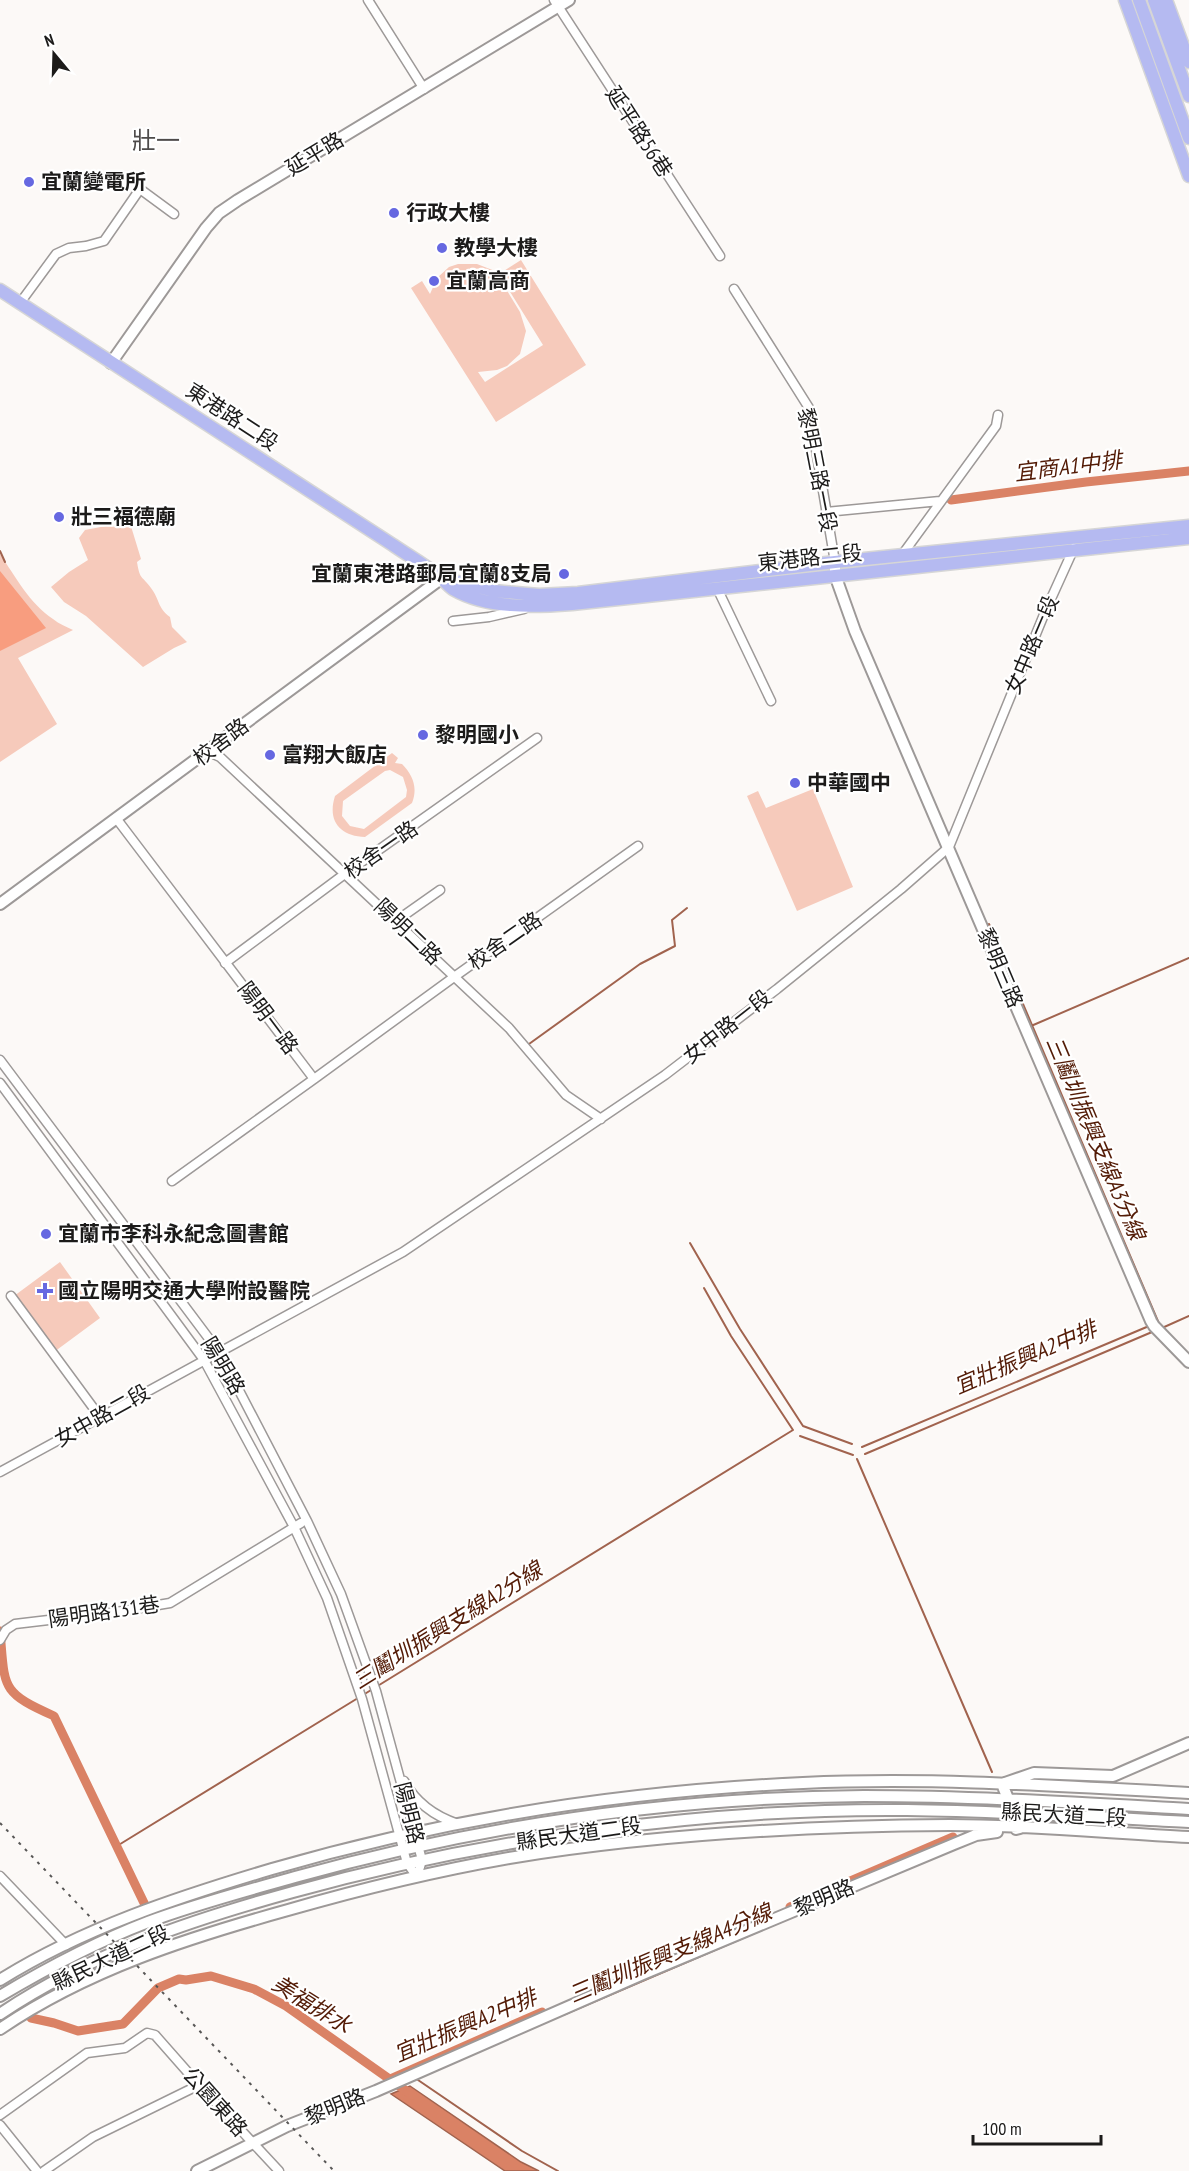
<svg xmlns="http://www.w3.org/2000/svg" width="1189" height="2171" font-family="'PT Sans Narrow','Noto Sans TC',sans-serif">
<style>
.green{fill:#f6cabb;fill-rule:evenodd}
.forest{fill:#f89d7f}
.water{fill:#da8265;stroke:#a1634e;stroke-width:1.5}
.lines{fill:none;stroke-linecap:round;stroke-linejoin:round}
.stream{stroke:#a1634e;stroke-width:2}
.canal{stroke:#da8265;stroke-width:9}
.minor-casing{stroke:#9d9998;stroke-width:11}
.tertiary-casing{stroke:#9d9998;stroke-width:14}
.secondary-casing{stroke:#9d9998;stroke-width:14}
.primary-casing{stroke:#d6d6d6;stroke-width:15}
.minor{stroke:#fff;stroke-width:8}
.tertiary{stroke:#fff;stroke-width:10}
.secondary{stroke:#fff;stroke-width:10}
.primary{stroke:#b5baf1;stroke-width:12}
.rail{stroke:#585756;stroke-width:2;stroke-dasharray:3 6;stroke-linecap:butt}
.poi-dot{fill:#6668e1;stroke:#fff;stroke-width:2}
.labels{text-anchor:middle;stroke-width:4.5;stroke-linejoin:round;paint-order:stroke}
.street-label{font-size:21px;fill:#1c1b1a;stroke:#fff}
.poi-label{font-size:21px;font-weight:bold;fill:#1c1b1a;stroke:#fff;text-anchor:start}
.water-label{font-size:22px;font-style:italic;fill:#531b06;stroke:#fff}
.quarter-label{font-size:24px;fill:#4e4b4a;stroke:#fff}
</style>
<rect width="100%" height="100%" fill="#fcf9f7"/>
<!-- green -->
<path class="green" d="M521 260 586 365 496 422 411 288 422 281 430 294 437 278 449 267 458 264H477L495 271 520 312 526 331 520 354 507 366 497 370 478 372 485 382 543 345 499 274Z
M130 523 141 559 137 562C140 581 142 575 151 588 160 600 157 607 170 617L172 627 187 642 174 648 143 667 86 616 64 602 51 587 69 572 88 560 79 538 85 530 106 526 117 527Z
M0 554C15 576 30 604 53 619 59 624 67 627 73 630L18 658 57 724 0 762Z
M392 753 398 758 395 763 402 764C413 775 418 788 412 803L365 837C340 836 327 821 335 796ZM390 770 403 777 407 790 406 797 364 829 350 826 342 816 343 801 385 771Z
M813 789 853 887 797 911 747 796 758 791 766 808Z
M60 1262 100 1318 54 1352 14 1296Z"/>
<!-- forest -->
<path class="forest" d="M0 571 46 628 0 651Z"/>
<!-- water -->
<path class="water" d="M410 2086 521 2162 539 2171H505L391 2094Z"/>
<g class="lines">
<!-- stream -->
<path class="stream" d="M0 551 5 562
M988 925 989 924 1160 1326
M1031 1026 1189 958
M529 1044 640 964 675 946 672 920 687 908
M690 1243 740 1329 803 1426 852 1444
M1162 1328 1189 1316
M800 1436 853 1455
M862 1447 1149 1326
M865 1454 1152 1332
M857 1459 992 1772
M363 1695 793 1430 731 1336 704 1288
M1165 1759 1189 1749
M117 1846 358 1698
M563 2015 811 1909
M418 2080 522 2151 558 2171"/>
<!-- canal -->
<path class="canal" d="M951 500 1086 482 1189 471
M0 1631C5 1688 0 1692 54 1716L145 1905
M790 1907 953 1837
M31 2018 54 2023 78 2031 123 2024 158 1988 179 1979 186 1980 211 1976 254 1989 286 2006 412 2095
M390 2079 542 2012"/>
<!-- minor casing -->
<g class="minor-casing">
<path id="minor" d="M368 0 424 89
M554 0 720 256
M734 289 809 408 835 562
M20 303 56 254 69 248 86 246 104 241 140 189 174 214
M826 512 940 501
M902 557V555L996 426 998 415
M717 588 771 701
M453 621 489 617 524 609
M209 752 220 757 509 1028 566 1095 601 1119
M116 818 314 1079 172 1181
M396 921 440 890
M225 963 346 873 537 738
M0 1060 219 1352 307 1521 341 1594 376 1691 422 1860 417 1877
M314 1079 454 977 638 846
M0 1083 204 1360 294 1527 327 1598 362 1699 407 1863 417 1877
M11 1296 100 1417
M0 1472 403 1252 665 1075 777 989 901 889 949 847 1045 612 1074 548
M0 1640 6 1630 15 1624 116 1612 170 1603 301 1523
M404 1781C416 1803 434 1816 458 1824
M0 1876 66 1945
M0 2115 87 2053 125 2048 147 2033 155 2035 199 2085 279 2171
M0 2125 37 2171
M44 2171 93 2137 199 2085"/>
</g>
<!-- tertiary casing -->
<g class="tertiary-casing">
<path id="tertiary" d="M835 562V575L855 631 1151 1321 1154 1326 1189 1362
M0 904 442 578
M1016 1829 1020 1828 1002 1784 1034 1773 1113 1776 1189 1743
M0 1980C83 1928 178 1897 272 1869 444 1819 624 1791 803 1783 931 1777 1061 1786 1189 1793
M0 2029C87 1970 187 1938 288 1910 361 1889 435 1871 509 1858 655 1834 802 1826 950 1825 1029 1825 1110 1833 1189 1837
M197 2171 287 2126 376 2091 643 1974 954 1844 976 1835 997 1832"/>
</g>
<!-- secondary casing -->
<g class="secondary-casing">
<path id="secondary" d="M111 363 206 228 219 213 238 200 569 0
M0 1996C47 1968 96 1942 148 1922 196 1904 246 1891 295 1877 479 1826 673 1797 864 1796 972 1796 1081 1803 1189 1809
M0 2014C89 1954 191 1920 293 1892 488 1838 705 1808 907 1810 1001 1811 1095 1817 1189 1822"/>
</g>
<!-- primary casing -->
<g class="primary-casing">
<path id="primary" d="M1125 0 1189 176
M1139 0 1189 138
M1154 0 1189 96
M1166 0 1189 62
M0 290 393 545C409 556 425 565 440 577 444 580 448 586 453 589 487 609 534 607 572 604L1189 538
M442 578 494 591 539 595 578 593 835 562 1189 526"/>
</g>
<!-- minor -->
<use href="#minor" class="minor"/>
<!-- tertiary -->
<use href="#tertiary" class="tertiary"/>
<!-- secondary -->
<use href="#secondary" class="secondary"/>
<!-- primary -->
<use href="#primary" class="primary"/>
<!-- rail -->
<path class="rail" d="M0 1823 334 2171"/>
</g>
<!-- markers -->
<g class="poi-dot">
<circle cx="29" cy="182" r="6"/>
<circle cx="394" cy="213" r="6"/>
<circle cx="442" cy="248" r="6"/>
<circle cx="434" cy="281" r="6"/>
<circle cx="59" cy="517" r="6"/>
<circle cx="564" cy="574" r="6"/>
<circle cx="423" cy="735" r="6"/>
<circle cx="270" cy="755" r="6"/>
<circle cx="795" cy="783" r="6"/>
<circle cx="46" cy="1234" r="6"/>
<path d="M42 1282h6v6h6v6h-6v6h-6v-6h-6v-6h6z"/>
</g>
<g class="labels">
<!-- street labels -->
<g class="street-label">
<text transform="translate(639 132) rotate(57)" y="7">延平路56巷</text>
<text transform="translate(315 154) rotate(-31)" y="7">延平路</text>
<text transform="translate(232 417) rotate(33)" y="7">東港路二段</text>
<text transform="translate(817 470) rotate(79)" y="7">黎明三路一段</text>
<text transform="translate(810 558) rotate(-6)" y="7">東港路二段</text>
<text transform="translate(1032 645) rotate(-67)" y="7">女中路一段</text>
<text transform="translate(221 742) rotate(-37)" y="7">校舍路</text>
<text transform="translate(381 850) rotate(-35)" y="7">校舍一路</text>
<text transform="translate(408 932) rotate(44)" y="7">陽明二路</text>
<text transform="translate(505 941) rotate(-35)" y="7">校舍二路</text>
<text transform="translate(1000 968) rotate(67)" y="7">黎明三路</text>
<text transform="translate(268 1018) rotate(53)" y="7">陽明一路</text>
<text transform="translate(727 1027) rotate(-38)" y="7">女中路一段</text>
<text transform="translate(223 1366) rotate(59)" y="7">陽明路</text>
<text transform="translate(102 1416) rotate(-29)" y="7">女中路二段</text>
<text transform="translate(104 1612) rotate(-8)" y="7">陽明路131巷</text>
<text transform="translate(409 1813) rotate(76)" y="7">陽明路</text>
<text transform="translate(1064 1815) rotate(3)" y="7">縣民大道二段</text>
<text transform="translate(579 1834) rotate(-8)" y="7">縣民大道二段</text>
<text transform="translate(824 1898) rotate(-23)" y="7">黎明路</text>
<text transform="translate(111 1958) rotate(-25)" y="7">縣民大道二段</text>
<text transform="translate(215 2102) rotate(48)" y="7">公園東路</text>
<text transform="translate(335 2107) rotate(-22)" y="7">黎明路</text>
</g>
<!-- poi labels -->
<g class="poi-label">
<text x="41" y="189">宜蘭變電所</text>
<text x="406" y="220">行政大樓</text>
<text x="454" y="255">教學大樓</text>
<text x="446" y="288">宜蘭高商</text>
<text x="71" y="524">壯三福德廟</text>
<text x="552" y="581" text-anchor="end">宜蘭東港路郵局宜蘭8支局</text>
<text x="435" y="742">黎明國小</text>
<text x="282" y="762">富翔大飯店</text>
<text x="807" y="790">中華國中</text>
<text x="58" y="1241">宜蘭市李科永紀念圖書館</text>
<text x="58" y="1298">國立陽明交通大學附設醫院</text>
</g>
<!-- water labels -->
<g class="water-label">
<text transform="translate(1068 466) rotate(-7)" y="8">宜商A1中排</text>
<text transform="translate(1096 1138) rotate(67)" y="8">三鬮圳振興支線A3分線</text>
<text transform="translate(1025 1357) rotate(-23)" y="8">宜壯振興A2中排</text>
<text transform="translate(447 1625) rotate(-32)" y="8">三鬮圳振興支線A2分線</text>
<text transform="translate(670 1953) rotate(-23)" y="8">三鬮圳振興支線A4分線</text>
<text transform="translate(312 2004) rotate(32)" y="8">美福排水</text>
<text transform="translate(465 2025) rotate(-23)" y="8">宜壯振興A2中排</text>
</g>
<!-- quarter labels -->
<g class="quarter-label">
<text x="156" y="149">壯一</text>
</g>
</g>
<!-- north arrow -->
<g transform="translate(54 54) rotate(341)" stroke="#ffffff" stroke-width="4.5" paint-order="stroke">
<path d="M0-4.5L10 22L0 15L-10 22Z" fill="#1c1b1a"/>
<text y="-9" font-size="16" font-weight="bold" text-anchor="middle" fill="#1c1b1a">N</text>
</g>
<!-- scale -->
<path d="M973 2135v9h128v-9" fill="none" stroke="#1c1b1a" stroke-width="3"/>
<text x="982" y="2135" font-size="18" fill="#1c1b1a" stroke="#ffffff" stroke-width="4.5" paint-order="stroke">100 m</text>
</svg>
